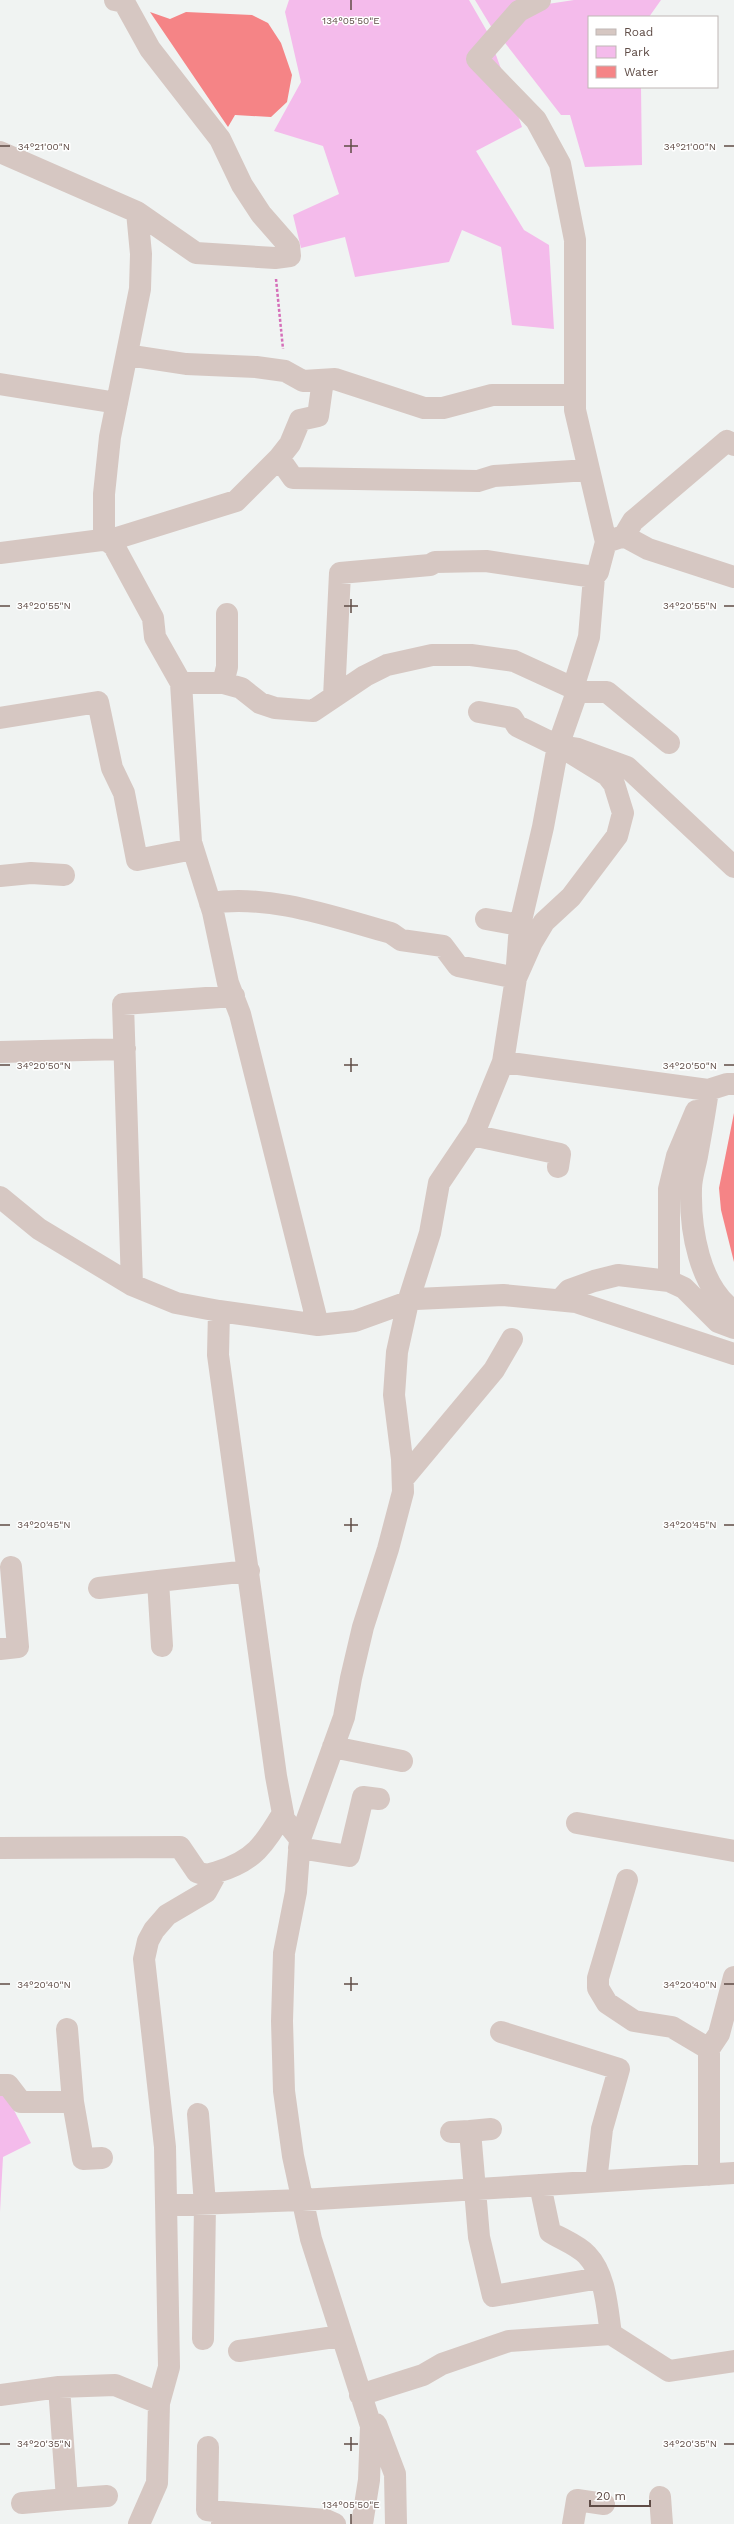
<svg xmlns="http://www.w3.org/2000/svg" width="734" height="2524" font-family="'Work Sans',sans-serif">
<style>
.green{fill:#f4bbeb}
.water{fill:#f58486}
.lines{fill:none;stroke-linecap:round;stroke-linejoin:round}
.path{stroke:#d56fb9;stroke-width:2.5;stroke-dasharray:3 2;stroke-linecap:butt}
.minor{stroke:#d6c7c2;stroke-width:22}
.ticks{fill:none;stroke:#5f4c46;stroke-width:1.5}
.ticks-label{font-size:10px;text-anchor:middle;fill:#5f4c46;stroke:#fff;stroke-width:3;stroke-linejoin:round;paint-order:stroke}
</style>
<rect width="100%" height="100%" fill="#f0f3f2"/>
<!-- green -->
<path class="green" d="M289 0H469L488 33 522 127 476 151 524 230 549 245 554 329 512 325 501 247 462 230 449 262 355 277 345 237 301 248 293 215 339 194 323 146 274 131 301 82 285 12Z
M475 0H529L495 33Z
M574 0H661L649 17H589V87H641L642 165 585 167 570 115H561L502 39 541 5Z
M0 2091H4L31 2143 3 2157 0 2212Z"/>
<!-- water -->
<path class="water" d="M150 12 170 19 186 12 252 15 268 23 281 43 292 75 287 102 271 117 235 115 228 127Z
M734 1113V1262L721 1210 719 1188Z"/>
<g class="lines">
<!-- path -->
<path class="path" d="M276 279 283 349"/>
<!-- minor -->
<path class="minor" d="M115 0 124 2 150 49 220 139 242 185 261 214 289 246 290 256 275 258 196 253 137 212
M540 0 519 11 477 59 536 120 560 164 575 240V410L606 542
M0 152 137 212 141 254 140 289 110 437 104 494V538L114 546 153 618 155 637 181 683H223
M127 355 186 364 256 367 285 371 303 381 335 379 424 408H443L492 395H574
M323 380 318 416 300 420 290 444 279 458 293 478 478 481 494 476 588 470
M0 384 117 403
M624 536 648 549 734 577
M0 553 117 538 236 501 279 458
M227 614V667L223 683 241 688 260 703 275 708 313 711 365 676 387 665 432 655H471L514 661 573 688
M181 683 191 842 213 912 228 983 240 1014 318 1325
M577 692H607L669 743
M334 697 340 573 430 565 435 562 486 561 594 577
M479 712 512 718 517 726 558 746 578 749 627 767 734 867
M0 718 98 702 112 768 124 793 137 860 193 849
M0 876 31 873 64 875
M210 903C272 894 333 917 391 933L401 940 443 946 458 966 516 978 532 942 544 922 571 897 617 836 623 813 614 784 607 775 563 748
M486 919 520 925
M0 1052 125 1049
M503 1062 708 1090 727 1084H734
M708 1090C705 1112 701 1134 697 1156 695 1167 691 1178 691 1189 690 1229 699 1287 734 1311
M472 1135 560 1154 558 1167
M0 1197 39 1229 132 1285 176 1303 219 1311 318 1325 355 1321 416 1299 503 1295 576 1302 734 1354
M669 1281V1189L677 1156 696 1111
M132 1285 123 1004 234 996
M560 1300 569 1290 594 1281 618 1275 669 1281 684 1288 718 1322 734 1328
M219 1311 218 1355 276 1776 284 1819 300 1839 296 1892 284 1953 282 2021 284 2091 293 2156 311 2239 371 2426 369 2480 362 2524
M403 1479 494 1370 512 1339
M99 1588 158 1581
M162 1646 158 1581 249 1571
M0 1649 18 1647 11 1567
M333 1747 402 1761
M577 1823 734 1851
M300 1839 344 1717 351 1678 363 1627 388 1549 403 1492 402 1459 394 1395 397 1352 408 1302 430 1233 439 1183 476 1128 503 1062 516 978 520 925 543 827 558 746 577 692 573 688 589 637 594 577 598 572 606 542 624 536 633 521 727 441 734 445
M0 1848 180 1847 197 1872 206 1875 217 1872
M299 1848 349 1856 363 1797 379 1799
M627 1880 598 1978V1988L607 2003 634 2021 672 2027 709 2049V2175
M67 2029 73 2102
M501 2032 619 2069 602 2129 596 2182
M709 2049 719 2034 734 1977
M0 2085H8L21 2102H73L83 2159 102 2158
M198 2114 205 2204 203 2339
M470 2131 491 2129
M451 2132 470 2131 479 2237 493 2296 600 2278
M540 2185 550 2232C561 2239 578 2245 587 2255 606 2275 607 2308 611 2334L669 2371 734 2361
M167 2205 302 2200 734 2173
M239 2351 341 2336
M59 2387 67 2499 107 2496
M0 2395 59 2387 115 2385 159 2403
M360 2395 423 2375 442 2364 509 2341 611 2334
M376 2424 395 2474 396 2524
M208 2447 207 2510 223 2512
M660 2497 662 2524
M22 2503 67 2499
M139 2524 157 2483 159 2403 169 2367 165 2147 144 1959 148 1941 154 1930 167 1915 206 1892 217 1872C254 1861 264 1845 283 1813
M222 2524 223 2512 326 2520 335 2524
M573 2524 577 2500 604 2504"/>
</g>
<!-- ticks -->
<path class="ticks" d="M351 0V10M351 139V153M0 146H10M344 146H358M724 146H734M351 599V613M0 606H10M344 606H358M724 606H734M351 1058V1072M0 1065H10M344 1065H358M724 1065H734M351 1518V1532M0 1525H10M344 1525H358M724 1525H734M351 1977V1991M0 1984H10M344 1984H358M724 1984H734M351 2437V2451M0 2444H10M344 2444H358M724 2444H734M351 2514V2524"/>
<g class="ticks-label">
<text x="351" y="24">134°05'50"E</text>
<text x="44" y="150">34°21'00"N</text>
<text x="690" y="150">34°21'00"N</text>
<text x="44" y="609">34°20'55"N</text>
<text x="690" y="609">34°20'55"N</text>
<text x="44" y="1069">34°20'50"N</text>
<text x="690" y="1069">34°20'50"N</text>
<text x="44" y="1528">34°20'45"N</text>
<text x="690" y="1528">34°20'45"N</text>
<text x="44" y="1988">34°20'40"N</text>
<text x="690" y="1988">34°20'40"N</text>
<text x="44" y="2447">34°20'35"N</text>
<text x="690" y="2447">34°20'35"N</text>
<text x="351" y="2508">134°05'50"E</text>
</g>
<!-- legend -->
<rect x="588" y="16" width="130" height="72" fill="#ffffff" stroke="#bfb7b5"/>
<rect x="596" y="29" width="20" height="6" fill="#d6c7c2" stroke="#bfb7b5"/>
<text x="624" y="36" font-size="12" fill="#5f4c46">Road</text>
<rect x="596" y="46" width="20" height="12" fill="#f4bbeb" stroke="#bfb7b5"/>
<text x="624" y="56" font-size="12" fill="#5f4c46">Park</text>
<rect x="596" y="66" width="20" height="12" fill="#f58486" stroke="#bfb7b5"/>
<text x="624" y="76" font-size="12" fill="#5f4c46">Water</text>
<!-- scale -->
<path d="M590 2500v6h60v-6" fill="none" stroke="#5f4c46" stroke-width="2"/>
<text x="596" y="2500" font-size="12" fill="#5f4c46" stroke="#ffffff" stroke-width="3" paint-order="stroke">20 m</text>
</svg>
